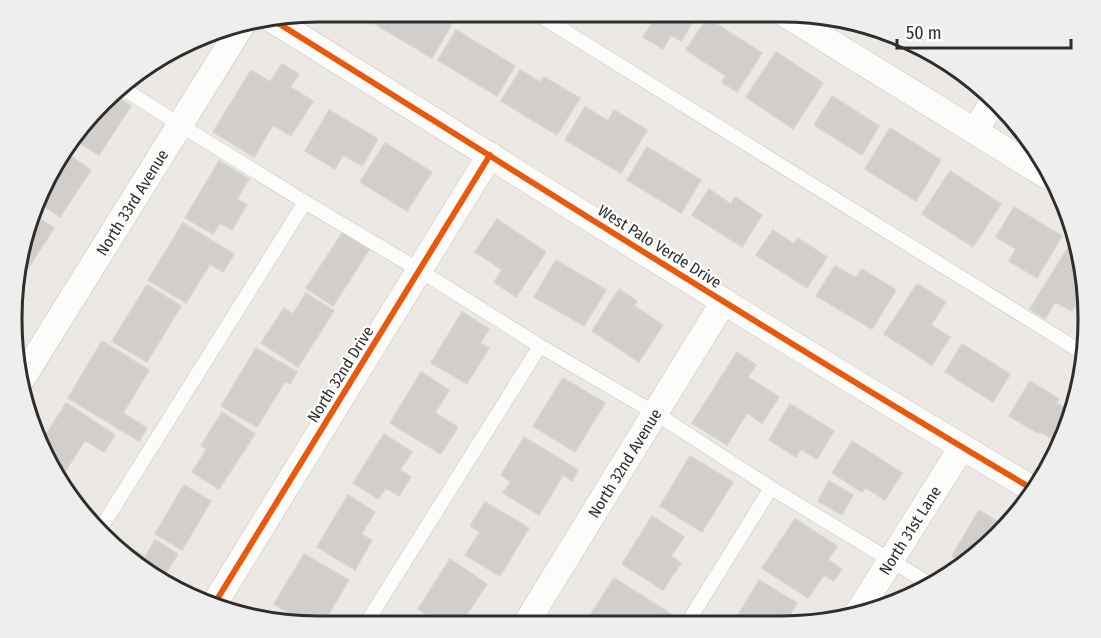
<svg xmlns="http://www.w3.org/2000/svg" width="1101" height="638" font-family="'Fira Sans Condensed',sans-serif">
<style>
.building{fill:#d1cecb;stroke:#d7d4d0;stroke-width:1.5}
.lines{fill:none;stroke-linecap:round;stroke-linejoin:round}
.service-casing{stroke:#c5c4c5;stroke-width:15}
.minor-casing{stroke:#c5c4c5;stroke-width:27}
.service{stroke:#fcfcfb;stroke-width:14}
.minor{stroke:#fcfcfb;stroke-width:26}
.cycleway-casing{stroke:#fff;stroke-width:10}
.cycleway{stroke:#e8590c;stroke-width:6}
.labels{text-anchor:middle;stroke-width:4.5;stroke-linejoin:round;paint-order:stroke}
.street-label{font-size:16px;fill:#2e2e2e;stroke:#fff}
.rim{fill:none;stroke:#2e2e2e;stroke-width:3}
</style>
<rect width="100%" height="100%" fill="#ece8e4"/>
<!-- building -->
<path class="building" d="M351 12H378L370 24Z
M382 12H448L456 17 432 58 375 24Z
M634 12 698 13 681 41 671 35 663 49 643 37 652 23Z
M707 18 762 53 737 92 722 82 726 76 686 50Z
M456 30 515 66 497 96 438 60Z
M776 52 823 83 793 129 746 97Z
M282 64 299 74 290 87 313 101 291 136 273 125 254 157 213 132 251 70 270 82Z
M520 70 540 82 544 77 580 98 557 135 501 101Z
M114 95 131 106 99 155 73 139Z
M832 96 879 126 862 155 814 125Z
M585 107 608 121 614 110 647 130 621 173 565 140Z
M329 110 378 139 362 166 343 155 335 169 305 151Z
M890 128 941 160 916 201 865 169Z
M385 143 432 172 407 211 360 182Z
M647 147 701 180 681 213 627 180Z
M63 151 91 170 60 217 39 203Z
M219 161 249 179 237 199 247 205 232 230 220 223 213 234 185 218Z
M950 171 1001 204 973 247 922 214Z
M709 189 731 204 735 197 762 215 742 247 692 215Z
M1014 207 1062 236 1037 278 1009 261 1016 249 996 237Z
M34 215 54 228 22 278 19 276 23 239Z
M497 219 546 252 516 297 494 282 502 270 475 252Z
M183 223 234 254 223 272 210 264 186 303 148 280Z
M773 230 794 244 798 238 827 257 807 288 756 255Z
M343 232 369 250 333 306 306 288Z
M1072 241 1077 243 1083 259V293L1072 311 1055 302 1045 319 1030 309Z
M556 260 606 290 584 326 534 297Z
M835 266 856 278 862 269 896 290 872 329 816 296Z
M917 284 946 302 931 325 950 337 932 365 884 334Z
M147 285 181 306 147 362 112 341Z
M619 289 637 301 634 306 663 325 639 362 592 331Z
M306 293 334 311 298 367 261 343 284 308 293 314Z
M462 312 489 329 480 343 489 348 467 384 431 363Z
M102 341 149 370 123 413 147 428 139 441 68 398Z
M962 344 1010 374 993 402 945 372Z
M256 348 297 372 290 384 285 381 257 427 221 406Z
M737 352 756 365 748 377 779 397 762 423 747 413 727 445 692 423Z
M421 372 449 390 435 413 458 427 441 454 390 423Z
M563 378 605 403 575 452 533 426Z
M1030 381 1059 399 1056 403 1070 411 1057 442 1039 431 1038 433 1009 416Z
M66 403 115 435 104 452 85 440 61 478 40 444Z
M790 404 834 431 817 459 801 449 796 457 769 440Z
M222 412 255 434 219 489 192 472 207 449 201 446Z
M384 434 412 452 400 470 411 477 399 496 386 488 378 499 353 483Z
M524 437 578 470 572 481 563 475 539 515 503 493 511 482 501 475Z
M852 441 902 473 885 500 865 487 862 492 832 473Z
M690 456 733 482 702 532 660 506Z
M829 481 853 495 842 515 818 501Z
M184 485 211 501 182 550 155 534Z
M348 495 375 512 361 534 372 540 355 570 317 547Z
M485 502 529 528 500 576 465 555 480 532 470 526Z
M979 510 1006 527 999 536 964 563 952 556Z
M652 516 684 537 671 556 681 563 663 590 622 564Z
M795 519 837 546 828 560 842 569 834 581 824 575 808 598 762 568Z
M155 540 178 554 161 581 149 574 128 556 133 549 145 557Z
M304 554 349 580 322 625H310L274 604Z
M450 559 487 584 460 625H443L418 609Z
M614 578 671 614 664 625H584Z
M759 580 797 603 784 625H732Z"/>
<g class="lines">
<!-- service casing -->
<g class="service-casing">
<path id="service" d="M534 12 1083 353
M121 87 180 125 305 202 419 270 540 346 655 413 771 488 933 586
M99 531 305 202
M365 625 540 346
M686 625 771 488"/>
</g>
<!-- minor casing -->
<g class="minor-casing">
<g id="minor">
<path d="M783 13 1049 177"/>
<path d="M273 20C526 178 779 339 1036 491"/>
<path d="M975 131 992 103"/>
<path id="s1" d="M22 379 242 25"/>
<path d="M213 606 490 155"/>
<path id="s2" d="M857 614 962 447"/>
<path id="s3" d="M525 625 724 301"/>
</g>
</g>
<!-- service -->
<use href="#service" class="service"/>
<!-- minor -->
<use href="#minor" class="minor"/>
<!-- cycleway casing -->
<g class="cycleway-casing">
<path id="cycleway" d="M273 20C526 178 779 339 1036 491
M213 606 490 155"/>
</g>
<!-- cycleway -->
<use href="#cycleway" class="cycleway"/>
</g>
<g class="labels">
<!-- street labels -->
<g class="street-label">
<text dy="6" stroke="none"><textPath href="#s1" startOffset="208">North 33rd Avenue</textPath></text>
<text transform="translate(660 246) rotate(32)" y="6">West Palo Verde Drive</text>
<text transform="translate(340 374) rotate(-58)" y="6">North 32nd Drive</text>
<text dy="6" stroke="none"><textPath href="#s3" startOffset="190">North 32nd Avenue</textPath></text>
<text dy="6" stroke="none"><textPath href="#s2" startOffset="99">North 31st Lane</textPath></text>
</g>
</g>
<!-- crop -->
<path d="M0 0H1101V638H0ZM318 22H782A296 296 0 0 1 1078 318V320A296 296 0 0 1 782 616H318A296 296 0 0 1 22 320V318A296 296 0 0 1 318 22Z" fill="#eee" fill-rule="evenodd"/>
<path class="rim" d="M318 22H782A296 296 0 0 1 1078 318V320A296 296 0 0 1 782 616H318A296 296 0 0 1 22 320V318A296 296 0 0 1 318 22Z"/>
<!-- scale -->
<path d="M897 39v9h174v-9" fill="none" stroke="#2e2e2e" stroke-width="3"/>
<text x="906" y="39" font-size="18" fill="#2e2e2e" stroke="#ffffff" stroke-width="4.5" paint-order="stroke">50 m</text>
</svg>
